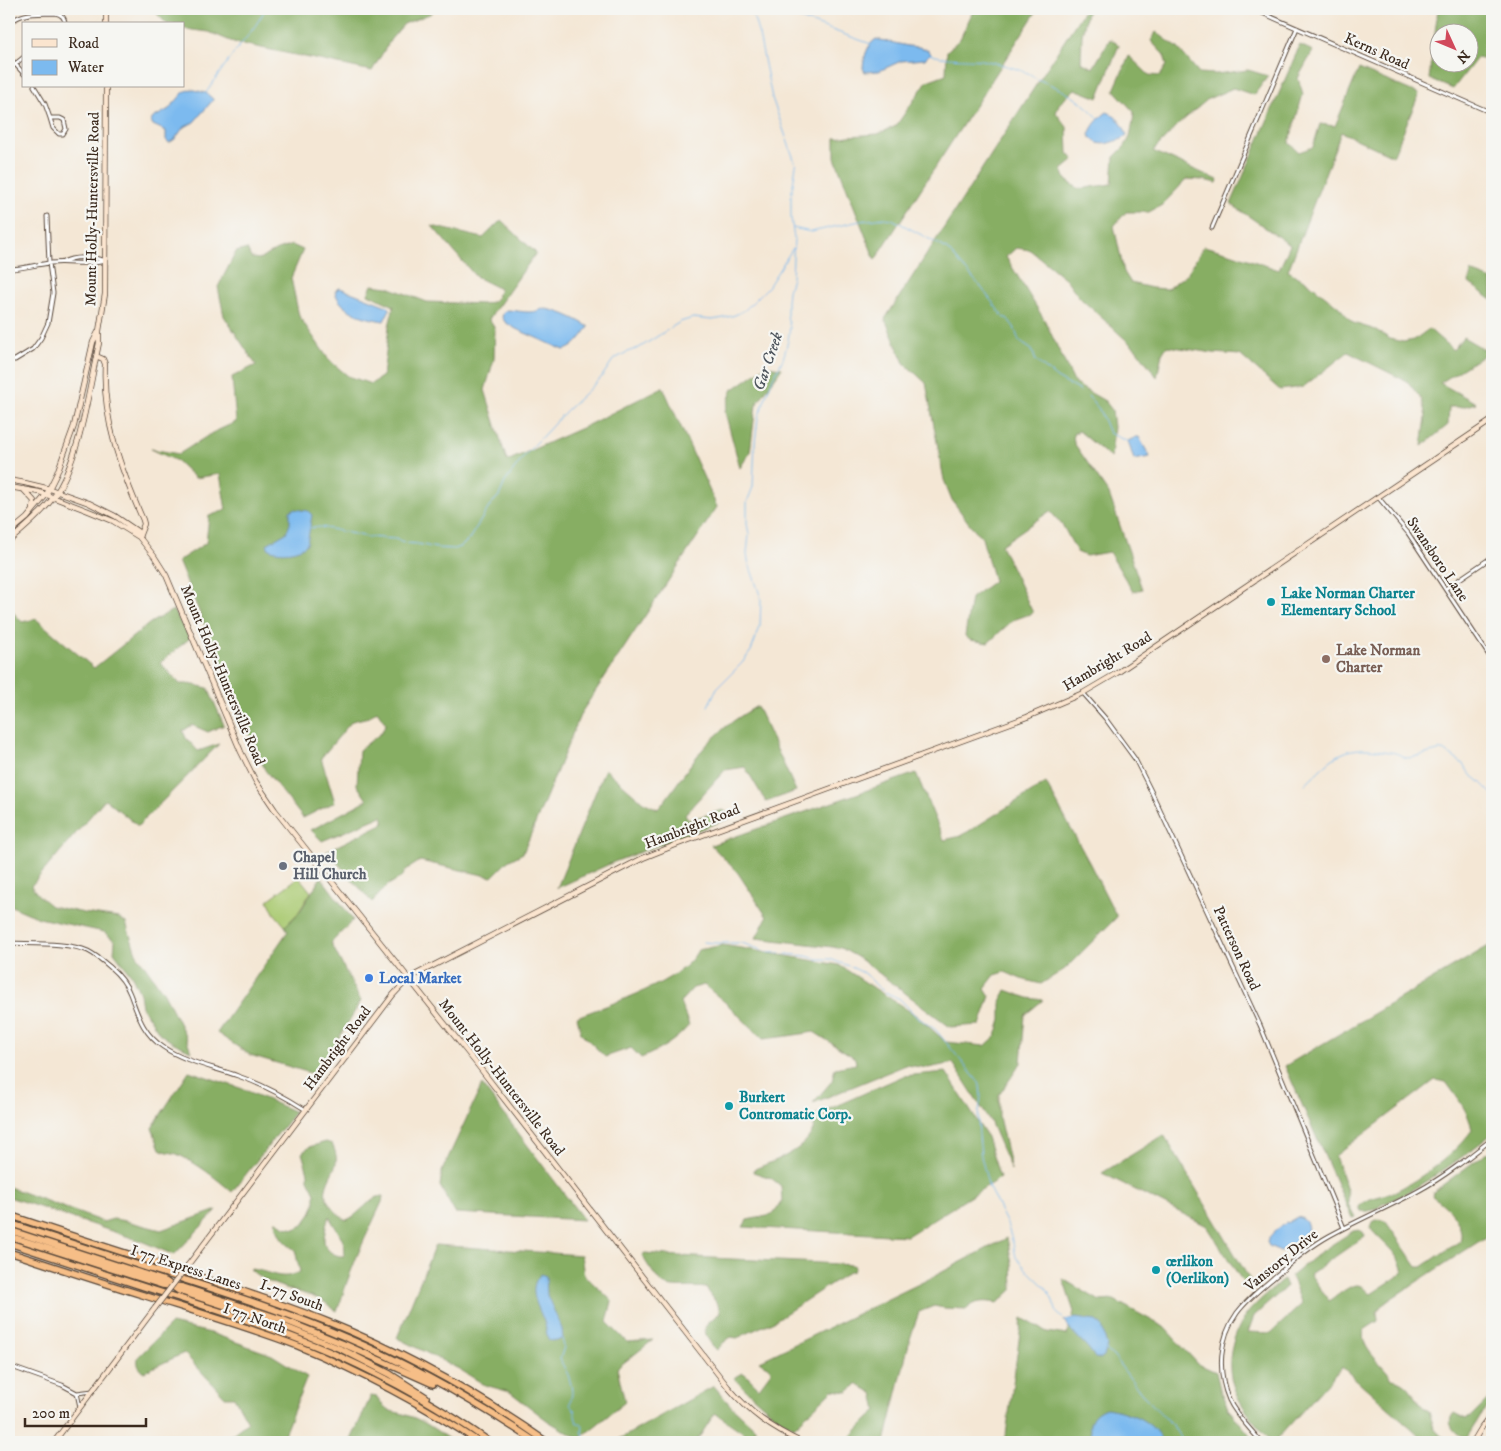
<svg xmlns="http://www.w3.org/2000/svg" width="1501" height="1451" font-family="'IM FELL DW Pica',serif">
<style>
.green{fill:#aaca72;stroke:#727a48}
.forest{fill:#87ae64;stroke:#616c41;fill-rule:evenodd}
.water{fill:#7cbaef;stroke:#5c7286}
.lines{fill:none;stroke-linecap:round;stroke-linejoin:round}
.stream{stroke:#7cbaef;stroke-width:1}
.street-casing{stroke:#574639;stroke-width:5}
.secondary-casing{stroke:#574639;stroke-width:6}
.highway-casing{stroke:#574639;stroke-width:8}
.street{stroke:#fff;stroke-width:3}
.secondary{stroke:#fbe5cf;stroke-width:4.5}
.highway{stroke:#f6be87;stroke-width:5.5}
.secondary-bridge-casing{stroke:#574639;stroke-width:6;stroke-linecap:butt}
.secondary-bridge{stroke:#fbe5cf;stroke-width:4.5}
.culture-dot{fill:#0f9aa8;stroke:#f6f6f2;stroke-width:2}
.education-dot{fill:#8d6e63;stroke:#f6f6f2;stroke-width:2}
.worship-dot{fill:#6b7280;stroke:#f6f6f2;stroke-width:2}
.shop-dot{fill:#3f7fe0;stroke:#f6f6f2;stroke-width:2}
.labels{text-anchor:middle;stroke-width:4.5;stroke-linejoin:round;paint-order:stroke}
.street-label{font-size:15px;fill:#3b2a1e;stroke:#f6f6f2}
.culture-label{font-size:15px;font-weight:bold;fill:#0d838f;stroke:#f6f6f2;text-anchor:start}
.education-label{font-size:15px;font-weight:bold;fill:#785e54;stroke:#f6f6f2;text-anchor:start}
.worship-label{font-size:15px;font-weight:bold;fill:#5b616d;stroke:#f6f6f2;text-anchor:start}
.shop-label{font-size:15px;font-weight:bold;fill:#366cbe;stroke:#f6f6f2;text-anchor:start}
.water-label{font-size:16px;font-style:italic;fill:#4e555d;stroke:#f6f6f2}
</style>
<rect width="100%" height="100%" fill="#f6f6f2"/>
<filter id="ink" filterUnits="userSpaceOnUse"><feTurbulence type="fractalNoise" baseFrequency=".02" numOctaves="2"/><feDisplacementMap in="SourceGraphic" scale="10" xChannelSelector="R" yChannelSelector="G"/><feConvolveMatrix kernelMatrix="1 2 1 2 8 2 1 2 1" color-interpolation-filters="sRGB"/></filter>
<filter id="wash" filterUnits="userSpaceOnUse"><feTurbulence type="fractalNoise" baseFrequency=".0096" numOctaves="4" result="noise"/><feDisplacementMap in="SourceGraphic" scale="20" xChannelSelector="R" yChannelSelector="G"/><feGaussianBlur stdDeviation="1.12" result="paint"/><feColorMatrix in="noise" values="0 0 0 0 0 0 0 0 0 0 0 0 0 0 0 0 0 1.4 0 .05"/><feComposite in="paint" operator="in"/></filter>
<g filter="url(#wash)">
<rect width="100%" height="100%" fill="#f4e7d5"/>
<!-- green -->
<path class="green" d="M299 877 311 892 298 913 285 926 274 913 268 900Z"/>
<!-- forest -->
<path class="forest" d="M153 9H432V13L404 24 391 39 372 71 233 42 209 32 184 29V24H167L157 14Z
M974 9H1038L875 260 835 158V138L849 136 878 134 896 126 927 81 946 74 947 51 960 39Z
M1085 9H1088L1082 35 1081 62 1093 68 1110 39 1119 45 1098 98 1075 89 1059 104 1056 113 1067 127 1068 153 1074 160 1062 170 1066 180 1079 189 1112 184 1114 157 1125 146 1130 137 1133 121 1134 112 1114 90 1129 56 1149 75 1160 76 1167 65 1164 55 1151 41 1156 32 1178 48 1199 73 1216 74 1248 70 1268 76 1254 95 1233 88 1208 99 1180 123 1153 151 1218 180 1217 183 1203 180 1187 179 1162 205 1149 212H1126L1114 226 1124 272 1131 283 1152 288 1167 289 1187 274 1204 246 1233 254 1279 270 1290 245 1231 204 1300 45 1313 51 1298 78 1303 94 1289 143 1299 152 1313 147 1320 124 1335 126 1359 69 1419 94 1393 156 1341 132 1288 271 1309 283 1339 307 1353 323 1376 330 1390 339 1403 342 1414 340 1429 329 1453 350 1463 337 1489 352 1440 383 1476 403 1462 407H1449L1448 425 1422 446 1426 417 1422 400 1408 382 1348 352 1303 387 1280 390 1240 355 1213 353 1167 346 1162 354 1157 377 1137 350 1079 297 1066 279 1030 250 1016 248 1006 257 1045 321 1075 384 1105 401 1112 410 1114 427 1111 458 1079 431 1073 434 1074 443 1109 494 1142 589 1133 592 1109 552 1086 556 1077 552 1063 526 1050 511 1001 545 1033 613 1013 620 988 643 970 640 965 636 971 598 994 581 982 538 968 522 952 500 944 480 926 383 904 363 885 319Z
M1438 9H1492V61L1477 58 1453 89 1429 79ZM1438 32H1468V62H1438Z
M501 220 536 253 489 319 495 329 494 359 485 390 507 461 586 426 663 387 717 507 581 713 523 853 508 861 492 877 420 861 406 870 402 877 388 885 372 902 327 851 384 823 382 816 322 841 311 830 367 800 357 785 359 750 381 733 386 724 377 711 369 717 352 721 321 758 335 802 303 818 265 770 178 561 206 543 209 516 226 510 220 474 195 478 177 461 151 449 179 454 212 433 236 422 232 377 256 365 224 316 218 287 236 252 247 249 251 258 260 259 277 250 292 245 303 250 291 278 299 316 329 360 348 376 371 384 383 376 389 326 394 306 368 294 372 285 388 287 427 302 483 304 495 301 500 289 476 277 432 226 483 238Z
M1471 272 1492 280V300L1469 283Z
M766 366 782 368 756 405 750 452 740 468 725 412 732 390Z
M9 608 22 622 36 619 94 668 150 623 173 610 190 638 160 663 180 684H189L208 688 224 725 208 732 192 725 183 731 186 738 198 751 219 744 138 826 105 799 31 886 39 896 51 906 84 913 119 918 126 923 136 953 164 993 185 1035 191 1051 172 1042 160 1034 142 1007 140 994 132 976 114 952 115 941 104 932 39 918 9 905Z
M757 706 796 791 766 802 745 767 725 770 685 814 689 820 723 810 733 817 614 862 557 888 605 769 643 802 658 809C679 784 694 754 719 733 730 722 744 714 757 706Z
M916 773 944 840 961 836 1046 783 1090 864 1117 917 1065 969 1041 984 1021 979 1005 972 995 975 985 988 990 996 980 1025 950 1027 859 958 841 948 756 938 767 917 738 873 711 845Z
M321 877 353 920 331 943 361 1001 317 1075 250 1055 217 1033 288 931 285 926 299 913Z
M1492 944V1134C1459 1160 1425 1185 1386 1203 1378 1207 1370 1213 1361 1211L1359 1207C1363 1198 1385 1196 1394 1192 1422 1178 1454 1155 1472 1130 1469 1112 1457 1097 1446 1082L1435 1080 1335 1156 1348 1193V1204L1355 1217 1352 1218 1285 1066Z
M723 945 839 965 917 1016 946 1042 985 1046 996 1036 1001 1020V1001L1006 990 1028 998 1043 1000 1025 1015 1021 1063 999 1095V1117L1011 1170 990 1121 953 1063 928 1068 906 1065 813 1103 832 1081 835 1068 856 1064 855 1058 814 1032 788 1036 763 1039 726 1003 704 985 693 988 680 1002 689 1025C676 1041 660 1050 641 1058L631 1048 605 1057 581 1033 577 1017C611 1003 682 983 698 950Z
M189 1071 243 1089 295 1112 232 1192C216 1178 198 1164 179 1155 173 1152 166 1153 160 1149L152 1128Z
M946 1072 987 1137 1000 1178 907 1236 743 1227 747 1220 772 1215 782 1201 781 1186 771 1178 753 1172 755 1169C778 1159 804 1152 814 1128L811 1117 903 1076Z
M482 1085 584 1220 455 1213 440 1186 442 1171Z
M1164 1135 1253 1285 1248 1290 1207 1226 1102 1173Z
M326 1142 332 1144C343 1166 330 1170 326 1188 323 1201 337 1214 346 1220 359 1216 370 1196 383 1196L382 1202C371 1226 359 1249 350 1274 345 1286 342 1299 337 1311 331 1308 327 1303 321 1300 298 1289 269 1288 250 1269 271 1271 280 1282 300 1272L295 1250C283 1242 277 1235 276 1220L285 1227 295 1229 303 1225 311 1214 315 1202V1193L308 1179V1173L302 1153 309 1147ZM329 1216C335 1229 348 1241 344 1256 335 1257 324 1250 324 1240 324 1235 327 1221 329 1216Z
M1492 1152V1233L1392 1298 1381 1306 1377 1312 1378 1321 1364 1330C1359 1350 1384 1363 1392 1379 1415 1382 1412 1402 1429 1411L1434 1428 1438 1433 1452 1442H1427L1342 1367 1277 1439 1272 1442C1245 1412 1221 1385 1233 1343 1236 1331 1243 1318 1251 1309 1261 1298 1273 1289 1283 1280L1286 1287 1254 1316 1248 1332 1271 1333 1302 1304 1291 1276 1319 1253 1353 1231 1359 1230 1363 1232 1365 1236 1310 1274 1329 1301C1337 1297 1352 1281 1362 1286 1365 1288 1368 1292 1371 1294L1403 1273C1400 1253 1382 1243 1370 1228L1371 1224 1374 1221 1380 1219 1386 1222 1417 1267H1422L1460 1241C1466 1224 1445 1204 1432 1196L1433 1192 1486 1153Z
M9 1187 103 1222 113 1219 126 1221 161 1230 217 1210 174 1255 141 1241 9 1197Z
M1007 1238 1012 1263 1013 1289 998 1303C985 1301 976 1300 967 1309L944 1308 934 1306 919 1312 910 1339 885 1442H856L848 1440 865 1422 877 1411 873 1393 857 1384 848 1392 833 1390 794 1427C771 1415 752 1396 734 1378L743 1373 745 1374 759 1388 771 1372 770 1368 760 1361 927 1280Z
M435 1245 581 1255 584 1275 612 1301 607 1322 627 1342 653 1340 617 1368 625 1402 579 1439 548 1421 510 1392 485 1385 459 1369 397 1338Z
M645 1253C714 1260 783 1260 852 1265L855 1266 853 1271 849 1272 774 1321 737 1338 731 1337 723 1343 717 1350C711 1345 701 1332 707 1324 710 1320 716 1316 720 1313L718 1305 706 1288C695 1286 671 1290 663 1284 657 1280 645 1261 642 1255Z
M1063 1279 1100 1301 1114 1300 1164 1327 1198 1364 1216 1372 1221 1393 1229 1410 1256 1442H1005L1022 1318 1047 1332 1067 1335 1074 1312Z
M171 1324 211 1333 272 1355 307 1377 281 1442H222L248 1422 234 1397H225L184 1353 144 1372C138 1368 137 1364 138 1357Z
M714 1386 731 1406 755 1428V1433L751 1438 715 1413 696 1442H614Z
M371 1396 377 1397C390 1416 391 1409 409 1416 425 1421 440 1433 453 1442H350Z
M1492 1396V1403L1481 1415 1466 1439C1456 1434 1444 1424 1454 1413L1466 1419 1471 1417Z"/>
<!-- water -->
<path class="water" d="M876 39 908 46 919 47 926 49 931 53 925 59 901 61 879 71 865 72 863 68C864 57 867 45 876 39Z
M191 89 206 93 213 99V100L194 122 183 128 175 139 169 143 166 140V131L153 125 151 121 153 118 169 109 184 92Z
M1107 112C1116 115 1125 126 1127 136 1123 139 1120 140 1115 141 1104 145 1096 146 1089 135 1092 125 1099 118 1107 112Z
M340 288 387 306 390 309 384 321C365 318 342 313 335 292L337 289Z
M542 309C554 308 579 320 589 327 582 336 575 348 564 350L516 329 505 322 502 317 503 314 506 310C518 310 531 315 542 309Z
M1136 437H1139L1150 457 1134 460 1128 441Z
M294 509 308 511 312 515 307 544C299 552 280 554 269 549L267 544 286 533 290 524V511Z
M1297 1217C1307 1219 1309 1225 1307 1234L1285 1250 1280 1251 1269 1246 1267 1242C1272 1229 1286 1224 1297 1217Z
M541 1274 546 1276 547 1295 562 1329 563 1339 551 1341 548 1339C546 1332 546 1325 543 1319 537 1304 527 1288 541 1274Z
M1076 1318 1096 1321 1102 1326 1107 1346 1104 1357 1101 1359 1095 1358C1087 1343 1072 1335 1064 1320Z
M1106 1408C1127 1411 1155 1421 1162 1442H1094C1086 1427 1089 1414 1106 1408Z"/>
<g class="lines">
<!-- stream -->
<path class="stream" d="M773 9 871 44
M929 54C946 60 964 58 982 60 993 62 1020 69 1030 74 1033 76 1036 79 1040 80 1062 89 1084 101 1100 120
M206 93C215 79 224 67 233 54 245 39 257 26 265 9
M793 228 811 232 860 221 885 218 892 219 942 246 948 250 981 287 1004 318H1007L1014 327 1019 341 1032 350 1036 361 1057 378 1080 391
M1088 396 1099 409 1109 433 1129 442
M308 528 321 527 368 537 395 539 407 543 418 544 437 548 454 549 462 546 469 539 491 504 499 496 505 482 525 455 566 411 601 378 613 360 627 352 639 348 680 322 693 318 712 320 724 318 735 315 745 310 768 287 793 248
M708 706 717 688 742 663 751 651 760 627 761 598 748 561 747 554 749 534 747 524V502L753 487 755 442 758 418 773 378 783 359 788 341 790 327 787 316V302L788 291 792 278 794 238 791 218V197L796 165 772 98 759 35 751 9
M1305 784C1332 759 1342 743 1383 751 1388 752 1394 752 1398 754 1403 756 1404 758 1409 758L1434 752 1443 750 1446 752 1463 764 1470 774 1480 782 1492 794
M703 942 715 943H742L767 952 806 956 818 959H830L849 966 866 974 877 986 885 992 900 999 916 1016 936 1030 980 1084 981 1097 978 1117 979 1135 981 1156 989 1188 1007 1224 1013 1243 1016 1257 1027 1270 1045 1287 1052 1298 1057 1313 1065 1320
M562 1338 564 1347 560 1359C563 1367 568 1372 570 1381 571 1385 572 1389 572 1393 571 1403 567 1403 575 1411V1416L577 1423H580L582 1424 583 1427 582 1432 585 1439 584 1442
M1106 1350 1114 1357 1141 1393 1173 1426 1183 1442"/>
</g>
</g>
<g filter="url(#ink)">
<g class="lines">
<!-- street casing -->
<g class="street-casing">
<path id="street" d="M1253 9 1492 113
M9 25C18 11 39 14 55 13 61 14 65 17 65 24
M9 57 24 74
M9 69 24 57
M34 86 45 104 50 118
M50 118H60L64 120 66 129 63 134H59L53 128Z
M9 134V141
M1212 228 1297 28
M63 262C73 256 92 257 103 260
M9 269C23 269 37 264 51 263 69 261 87 266 105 261
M9 360H15L33 349 41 338 48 323 53 293 49 263 47 216
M1378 497 1408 533 1492 660
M1445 589 1492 557
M1083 693 1105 718 1135 759 1151 791 1260 1025 1344 1228
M9 943C31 944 68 942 88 951 96 955 103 961 110 967 118 974 126 983 130 994 138 1015 143 1034 163 1047 185 1062 213 1067 238 1076 262 1084 284 1096 306 1110
M9 1366 62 1385 77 1393 93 1391
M77 1393 80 1407
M1261 1442C1251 1429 1236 1416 1229 1400 1217 1372 1219 1338 1237 1313 1248 1298 1264 1286 1278 1274 1294 1260 1311 1246 1329 1236 1358 1220 1389 1207 1418 1191 1444 1177 1468 1158 1492 1139"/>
</g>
<!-- secondary casing -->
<g class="secondary-casing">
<path id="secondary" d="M106 24V9
M96 356 103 359 105 364C102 419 121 470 143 520L144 524 139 537
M9 480 25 483 50 489 89 503 115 516 137 531 139 537 154 556 166 575 241 752 256 782 275 810 476 1063 728 1387C750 1413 771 1428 801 1442
M9 487 39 492 86 510 113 521 139 537
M23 489 34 501 33 509
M9 533 27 518 46 495 57 473 74 426 93 342 98 332
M9 541C25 528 41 514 53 498 80 461 89 388 99 343V331L105 294 106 86
M188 1265 393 995 409 978 643 858 678 844 1027 717 1083 693 1117 673 1492 420
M54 1442 155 1308
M1473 1442 1482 1427 1492 1414"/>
</g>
<!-- highway casing -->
<g class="highway-casing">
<path id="highway" d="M9 1215C66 1234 124 1253 182 1271 231 1287 280 1303 328 1322 405 1353 480 1395 547 1442
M9 1223C65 1241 122 1260 179 1278 235 1296 292 1314 347 1338 413 1366 476 1402 536 1442
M9 1230 165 1281 179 1291 263 1318 343 1350 390 1374 426 1397
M9 1236 162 1285 183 1287 284 1320 346 1345 433 1384
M9 1243C65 1261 122 1280 179 1298 233 1315 287 1333 339 1356 392 1380 443 1409 490 1442
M9 1252C55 1267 100 1282 146 1296 197 1312 248 1327 298 1346 361 1372 422 1404 479 1442"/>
</g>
<!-- street -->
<use href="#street" class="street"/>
<!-- secondary -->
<use href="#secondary" class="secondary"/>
<!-- highway -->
<use href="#highway" class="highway"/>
<!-- secondary-bridge casing -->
<g class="secondary-bridge-casing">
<path id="secondary-bridge" d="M155 1308 188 1265"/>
</g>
<!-- secondary-bridge -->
<use href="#secondary-bridge" class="secondary-bridge"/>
</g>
</g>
<!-- markers -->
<g class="culture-dot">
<circle cx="1271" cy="602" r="5"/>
<circle cx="729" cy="1106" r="5"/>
<circle cx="1156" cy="1270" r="5"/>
</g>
<circle class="education-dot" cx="1326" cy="659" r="5"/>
<circle class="worship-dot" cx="283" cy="866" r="5"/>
<circle class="shop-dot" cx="369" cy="978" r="5"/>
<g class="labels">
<!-- street labels -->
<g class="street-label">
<text transform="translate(1377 51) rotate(24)" y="5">Kerns Road</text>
<text transform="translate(92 209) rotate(-89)" y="5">Mount Holly-Huntersville Road</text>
<text transform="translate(1438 559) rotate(56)" y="5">Swansboro Lane</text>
<text transform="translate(1107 661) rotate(-31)" y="5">Hambright Road</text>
<text transform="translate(223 675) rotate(67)" y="5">Mount Holly-Huntersville Road</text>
<text transform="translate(692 826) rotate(-21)" y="5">Hambright Road</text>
<text transform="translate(1237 948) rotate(65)" y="5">Patterson Road</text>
<text transform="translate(337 1048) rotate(-53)" y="5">Hambright Road</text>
<text transform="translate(502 1077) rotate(52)" y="5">Mount Holly-Huntersville Road</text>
<text transform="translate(1281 1260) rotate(-39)" y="5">Vanstory Drive</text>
<text transform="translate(186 1267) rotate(18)" y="5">I 77 Express Lanes</text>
<text transform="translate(292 1295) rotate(20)" y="5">I-77 South</text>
<text transform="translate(255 1318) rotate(19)" y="5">I 77 North</text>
</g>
<!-- culture labels -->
<g class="culture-label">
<text x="1281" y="598">Lake Norman Charter<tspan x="1281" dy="17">Elementary School</tspan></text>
<text x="739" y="1102">Burkert<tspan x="739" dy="17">Contromatic Corp.</tspan></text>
<text x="1166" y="1266">œrlikon<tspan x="1166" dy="17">(Oerlikon)</tspan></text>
</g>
<!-- education labels -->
<g class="education-label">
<text x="1336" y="655">Lake Norman<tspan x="1336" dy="17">Charter</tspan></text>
</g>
<!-- worship labels -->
<g class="worship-label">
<text x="293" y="862">Chapel<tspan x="293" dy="17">Hill Church</tspan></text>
</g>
<!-- shop labels -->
<g class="shop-label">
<text x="379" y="983">Local Market</text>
</g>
<!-- water labels -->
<g class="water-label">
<text transform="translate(767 361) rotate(-71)" y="6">Gar Creek</text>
</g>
</g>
<!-- margin -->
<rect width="1501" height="1451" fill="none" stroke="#f6f6f2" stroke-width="30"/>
<!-- legend -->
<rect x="22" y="22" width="162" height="65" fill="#f6f6f2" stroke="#aba49d"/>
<rect x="32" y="39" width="25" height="8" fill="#fbe5cf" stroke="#aba49d"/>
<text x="68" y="48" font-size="15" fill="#3b2a1e">Road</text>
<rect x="32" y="60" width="25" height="15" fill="#7cbaef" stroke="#aba49d"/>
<text x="68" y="72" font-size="15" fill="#3b2a1e">Water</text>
<!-- north arrow -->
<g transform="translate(1454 48) rotate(134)"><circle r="24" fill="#f6f6f2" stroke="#aba49d"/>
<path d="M0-4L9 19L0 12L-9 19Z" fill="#d1495b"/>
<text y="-8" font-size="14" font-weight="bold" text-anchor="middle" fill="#3b2a1e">N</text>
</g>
<!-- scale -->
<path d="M25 1418v8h121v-8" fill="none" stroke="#3b2a1e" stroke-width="2.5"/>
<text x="32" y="1418" font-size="15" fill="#3b2a1e" stroke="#f6f6f2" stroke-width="4" paint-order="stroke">200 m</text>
</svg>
